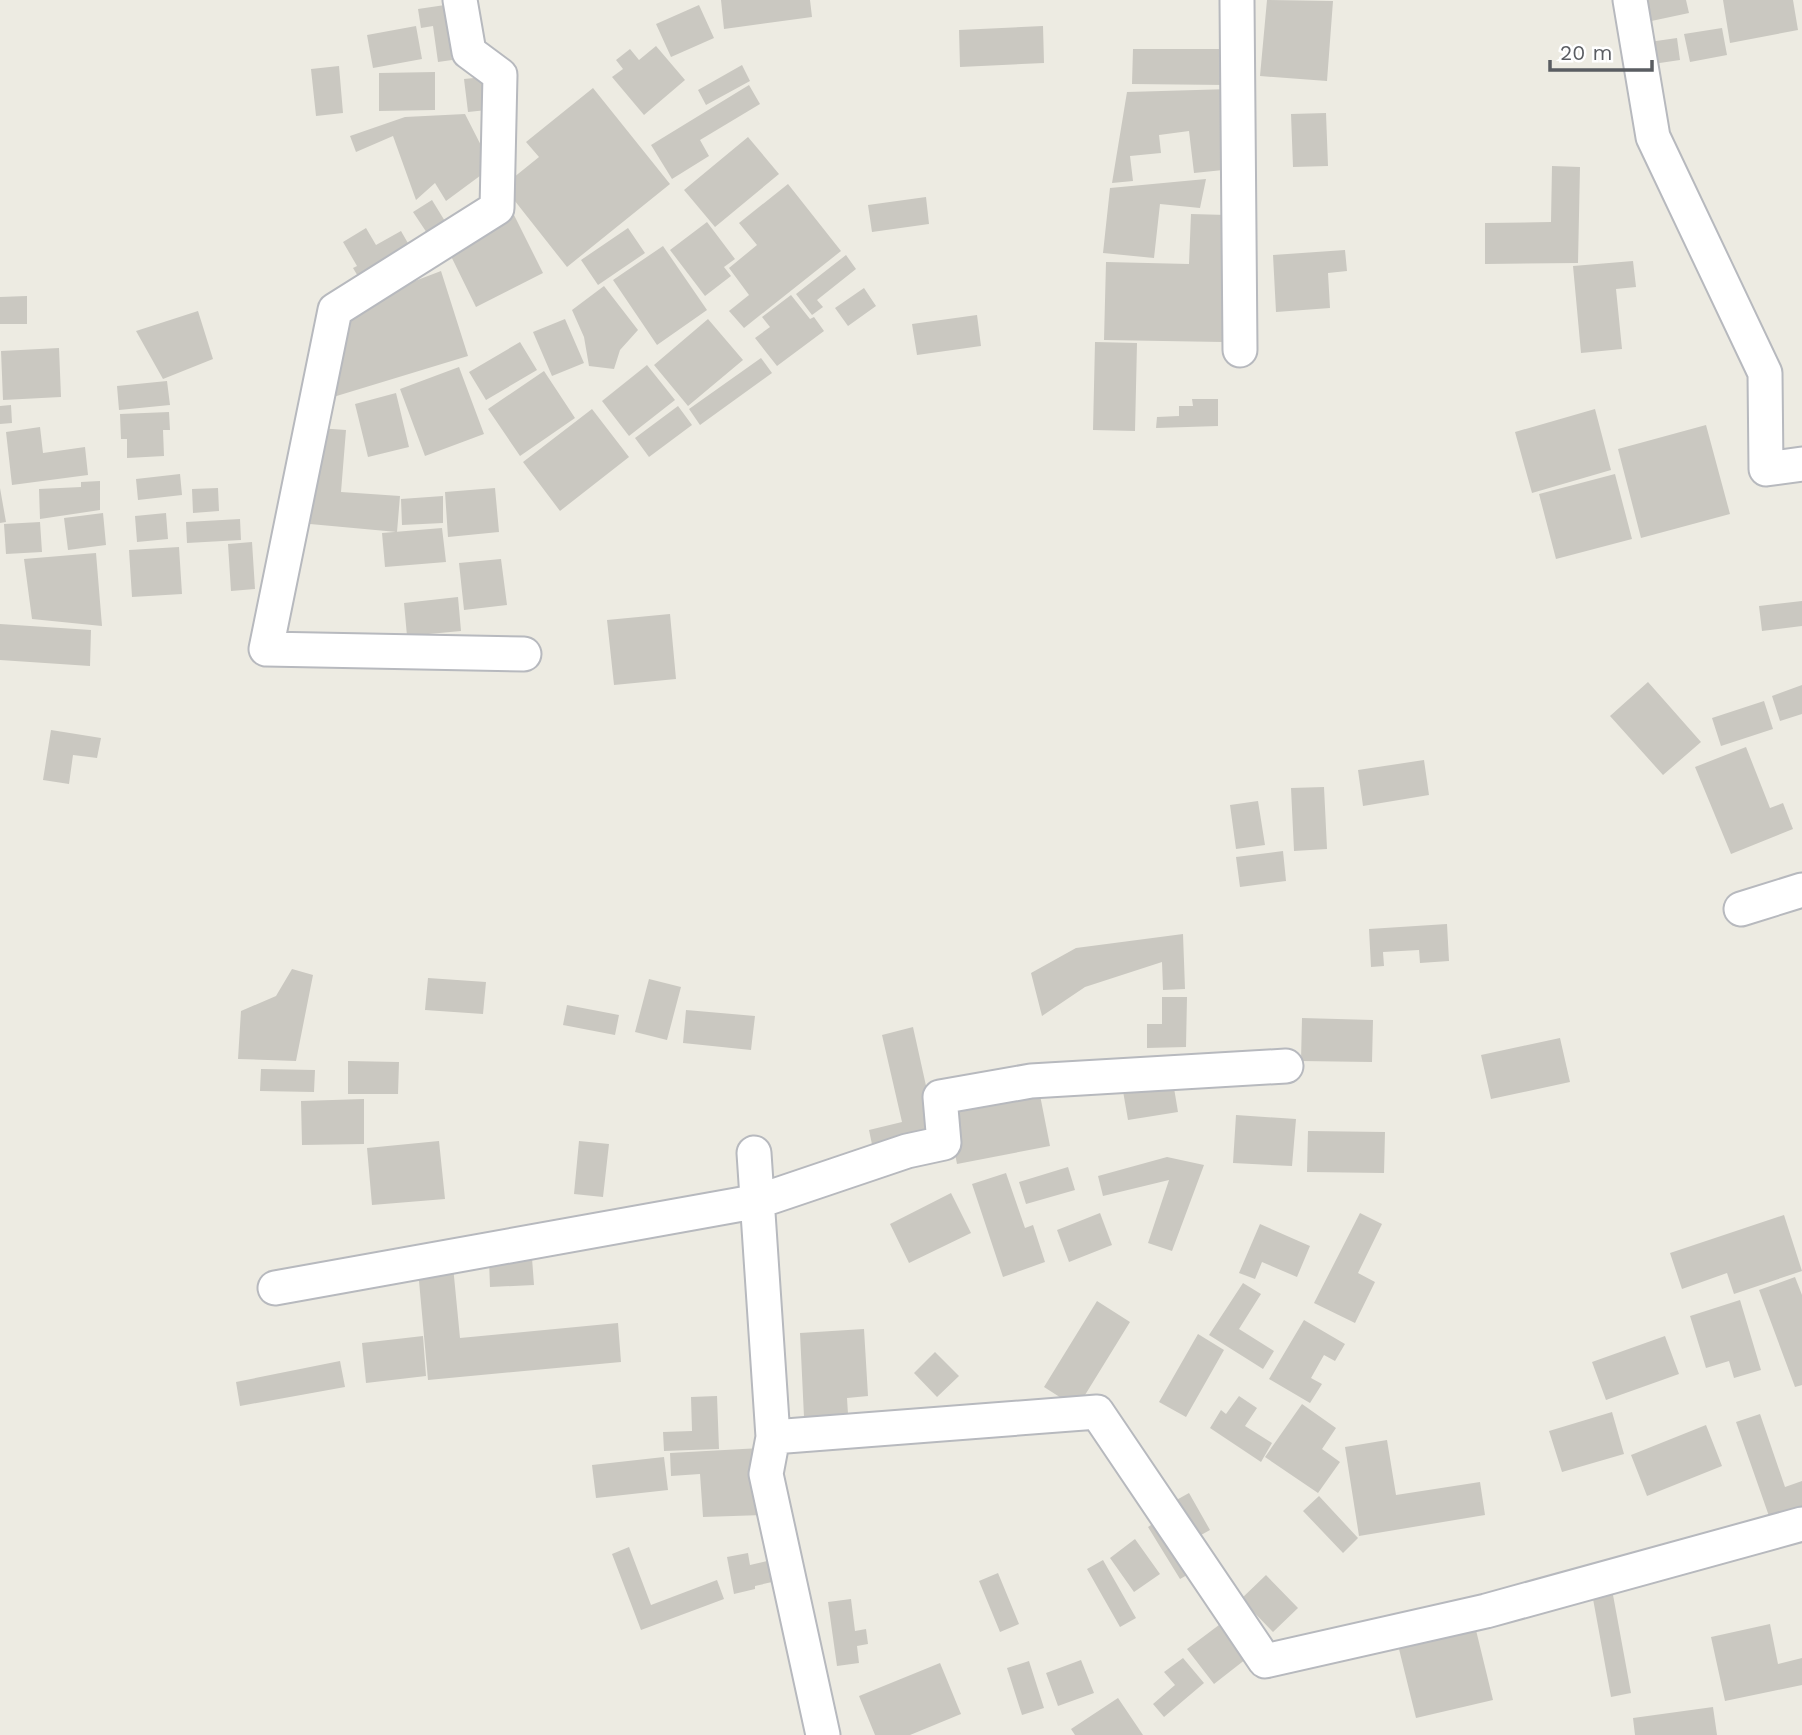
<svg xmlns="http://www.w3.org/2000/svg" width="1802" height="1735" font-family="'Work Sans',sans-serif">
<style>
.building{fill:#cac8c1}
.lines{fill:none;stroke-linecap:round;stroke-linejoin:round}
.minor-casing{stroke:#b7b9be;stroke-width:37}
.minor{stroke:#fff;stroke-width:33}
</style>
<rect width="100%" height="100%" fill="#edebe2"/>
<!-- building -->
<path class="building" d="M721 0H810L812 17 724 29Z
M1267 0 1333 1 1327 81 1260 76Z
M1637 0H1686L1689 13 1642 23Z
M1723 0H1793L1798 30 1730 43Z
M445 5 452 60 438 62 433 26 421 28 418 9Z
M699 5 714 38 671 57 656 24Z
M416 26 422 59 373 68 367 35Z
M1043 26 1044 63 960 67 959 30Z
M1722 28 1727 55 1690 62 1684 34Z
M1677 38 1680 60 1646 65 1642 43Z
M656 46 685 80 644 115 612 77 623 69 616 60 630 49 639 60Z
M1133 49H1226V85L1132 84Z
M742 65 750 81 706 105 698 90Z
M339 66 343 113 316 116 311 69Z
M435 72V110L379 111V73Z
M484 77 487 110 468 112 464 79Z
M749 85 760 104 700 140 709 156 672 179 651 145Z
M593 88 670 184 567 267 503 186 539 157 526 142Z
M1231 89 1233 169 1194 173 1189 131 1159 135 1161 153 1130 156 1133 181 1112 183 1127 92Z
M1326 113 1328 166 1293 167 1291 114Z
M465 114 492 167 446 201 435 183 416 200 393 136 356 152 350 136 405 117Z
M748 137 779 174 715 227 684 190Z
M1552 166 1580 167 1578 263 1485 264V223L1551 222Z
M1206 179 1200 208 1160 204 1154 258 1103 253 1110 188Z
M788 184 841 251 744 328 729 311 749 295 729 268 757 245 739 223Z
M926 197 929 224 872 232 868 205Z
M432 200 451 231 433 242 413 212Z
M1191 214 1227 215 1223 342 1104 340 1106 262 1189 264Z
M514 215 543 273 476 307 447 248Z
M707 222 735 259 724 267 731 276 705 296 670 250Z
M366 228 376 245 401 231 413 252 362 283 353 268 357 266 343 242Z
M628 228 645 253 598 285 581 260Z
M663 246 707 310 657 345 613 280Z
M1345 250 1347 271 1328 273 1330 308 1276 312 1273 255Z
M846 255 856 269 817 300 823 307 812 315 796 294Z
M1633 261 1636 287 1616 289 1622 349 1581 353 1573 266Z
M441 271 468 356 330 398 352 305Z
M604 286 638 330 620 350 614 369 589 366 584 337 572 310Z
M864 288 876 306 848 326 835 308Z
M791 295 810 319 814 317 824 331 777 366 755 338 770 327 762 317Z
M27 296V324H0V297Z
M198 311 213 359 163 379 136 331Z
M977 315 981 346 917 355 912 324Z
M565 319 584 363 552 376 533 332Z
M708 319 743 360 688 406 654 365Z
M520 342 537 370 486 400 469 372Z
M1095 342 1137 343 1135 431 1093 430Z
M59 348 61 397 3 400 1 351Z
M761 358 772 373 700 425 689 409Z
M647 365 675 400 629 436 602 401Z
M459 367 484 434 425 456 400 389Z
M544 371 575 418 520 456 488 409Z
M167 381 170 405 119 410 117 386Z
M396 393 409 447 368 457 355 404Z
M1192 399H1218V426L1156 428 1157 417 1179 416V406H1193Z
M11 405 12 423 0 424V406Z
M678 406 692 425 649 457 635 438Z
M592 409 629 457 560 511 523 462Z
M1595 409 1611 470 1532 493 1515 432Z
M169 412 170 430H163L164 456 127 458V439H121L120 414Z
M1706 425 1730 514 1641 538 1618 449Z
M40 427 43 453 85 447 88 475 12 485 6 432Z
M318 428 346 430 341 492 400 496 397 532 310 524Z
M180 474 182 495 138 500 136 479Z
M1615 474 1632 539 1556 559 1539 494Z
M100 481V510L40 519 39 489 81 487V482Z
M0 488 6 522 0 523Z
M218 488 219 511 193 513 192 489Z
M495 488 499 532 448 537 445 492Z
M443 496V523L402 525 401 499Z
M103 513 106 545 68 550 64 518Z
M166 513 168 539 137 542 135 516Z
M240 519 241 540 187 543 186 522Z
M40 522 42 552 6 554 4 524Z
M442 528 446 562 385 567 382 533Z
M252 542 255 589 231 591 228 544Z
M179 547 182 594 132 597 129 550Z
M96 553 102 626 32 619 24 559Z
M501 559 507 605 464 610 459 563Z
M458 597 461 631 407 636 404 603Z
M1802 601V626L1762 631 1759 606Z
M670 614 676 679 614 685 607 620Z
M0 624 91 630 90 666 0 660Z
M1648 682 1701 742 1663 775 1610 716Z
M1802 685V714L1780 721 1772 696Z
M1764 701 1773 729 1721 746 1712 718Z
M51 730 101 738 97 758 73 755 69 784 43 780Z
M1746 747 1770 808 1783 803 1793 829 1731 854 1695 767Z
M1424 760 1429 795 1363 806 1358 770Z
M1324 787 1327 849 1294 851 1291 788Z
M1258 801 1265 845 1236 849 1230 805Z
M1283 851 1286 881 1240 887 1236 857Z
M1447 924 1449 961 1420 963 1419 950 1383 952 1384 966 1371 967 1369 929Z
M1183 934 1185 989 1163 990 1162 962 1085 987 1042 1016 1031 973 1076 948Z
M292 969 313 975 296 1061 238 1059 241 1011 276 996Z
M428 978 486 982 483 1014 425 1010Z
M649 979 681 987 667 1040 635 1032Z
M1162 997H1187L1186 1047 1147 1048V1024H1162Z
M567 1005 619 1015 615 1035 563 1025Z
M686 1010 755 1016 751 1050 683 1043Z
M1302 1018 1373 1020 1372 1062 1301 1061Z
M913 1027 938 1140 874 1154 869 1130 902 1122 882 1035Z
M1560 1038 1570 1082 1491 1099 1481 1055Z
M348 1061 399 1062 398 1094H348Z
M261 1069 315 1070 314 1092 260 1091Z
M1173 1082 1178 1112 1128 1120 1123 1091Z
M1039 1090 1050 1146 957 1164 946 1108Z
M364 1099V1144L302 1145 301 1101Z
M1236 1115 1296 1119 1292 1166 1233 1163Z
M1308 1131 1385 1132 1384 1173 1307 1172Z
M439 1141 445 1199 372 1205 367 1148Z
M579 1141 609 1144 603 1197 574 1194Z
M1167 1157 1204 1165 1172 1251 1148 1243 1169 1180 1103 1196 1098 1176Z
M1068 1167 1075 1190 1026 1204 1019 1182Z
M1006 1173 1025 1228 1033 1225 1045 1262 1003 1277 972 1184Z
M951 1193 971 1233 909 1263 890 1224Z
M1100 1213 1112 1245 1069 1262 1057 1230Z
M1360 1213 1382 1224 1358 1273 1375 1282 1355 1323 1314 1303Z
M1784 1215 1802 1271 1734 1294 1727 1273 1682 1289 1670 1253Z
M1260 1224 1310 1246 1297 1277 1262 1262 1255 1279 1239 1273Z
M532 1258 534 1285 490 1287 489 1260Z
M453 1266 460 1338 618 1323 621 1362 428 1380 418 1270Z
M1795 1277 1802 1295V1385L1795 1387 1759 1290Z
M1243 1283 1261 1294 1239 1329 1274 1351 1263 1369 1209 1335Z
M1740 1300 1761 1370 1734 1378 1729 1361 1706 1368 1690 1316Z
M1097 1301 1130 1322 1077 1408 1044 1387Z
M1304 1320 1345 1344 1335 1361 1324 1355 1311 1378 1322 1384 1310 1403 1269 1379Z
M864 1329 868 1396 847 1398 848 1414 804 1417 800 1333Z
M1198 1334 1224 1350 1186 1417 1159 1402Z
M423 1336 426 1376 366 1383 362 1343Z
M1665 1336 1679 1374 1606 1400 1592 1362Z
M935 1352 959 1376 937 1397 914 1373Z
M340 1361 345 1387 240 1406 236 1382Z
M717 1396 719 1449 664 1451 663 1432 692 1431 691 1397Z
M1239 1396 1257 1408 1245 1426 1272 1443 1261 1462 1210 1428 1221 1410 1226 1414Z
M1302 1404 1336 1428 1322 1449 1340 1462 1318 1493 1265 1457Z
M1612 1412 1624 1454 1562 1472 1549 1431Z
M1760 1414 1785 1487 1802 1481V1507L1770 1519 1736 1422Z
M1706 1425 1722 1466 1647 1496 1631 1455Z
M1387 1440 1396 1495 1480 1482 1485 1515 1359 1536 1345 1447Z
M761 1448 763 1515 703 1517 700 1474 671 1476 670 1453Z
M664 1457 668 1490 596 1498 592 1465Z
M1189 1493 1210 1530 1192 1540 1171 1503Z
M1319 1496 1358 1538 1343 1553 1303 1511Z
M1163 1517 1196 1570 1180 1579 1148 1527Z
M1135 1539 1160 1574 1134 1592 1110 1558Z
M629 1547 651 1605 717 1580 724 1599 641 1630 612 1554Z
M748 1553 750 1565 767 1561 772 1582 755 1586V1589L734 1594 727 1557Z
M1103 1560 1136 1618 1120 1627 1087 1569Z
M998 1573 1019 1624 1000 1632 979 1581Z
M1266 1575 1298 1608 1273 1632 1241 1599Z
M1611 1584 1631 1693 1611 1697 1591 1588Z
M851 1599 855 1631 866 1629 868 1644 857 1646 859 1663 837 1666 828 1602Z
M1770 1624 1778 1664 1802 1658V1685L1725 1701 1711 1637Z
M1219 1625 1246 1659 1214 1684 1187 1649Z
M1475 1626 1493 1700 1416 1718 1398 1645Z
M1183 1658 1204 1683 1164 1717 1153 1704 1175 1685 1164 1672Z
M1081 1660 1094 1693 1058 1706 1046 1673Z
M1029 1661 1044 1708 1022 1715 1007 1668Z
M940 1663 961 1714 910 1735H875L859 1696Z
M1118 1698 1143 1735H1075L1071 1729Z
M1713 1707 1717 1735H1635L1633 1718Z"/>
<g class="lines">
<!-- minor casing -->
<g class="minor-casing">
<path id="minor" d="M460 0 469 52 500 75 497 208 335 310 266 649 524 654
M1237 0 1240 350
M1630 0 1653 137 1765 373 1766 469 1802 464
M1741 909 1802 890
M754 1153 773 1437 766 1474 823 1735
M275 1288 759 1201 907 1151 944 1143 940 1097 1031 1081 1286 1066
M773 1437 1097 1412 1265 1661 1486 1611 1802 1524"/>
</g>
<!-- minor -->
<use href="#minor" class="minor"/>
</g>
<!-- scale -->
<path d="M1550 60v10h102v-10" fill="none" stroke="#5a5d62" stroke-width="3.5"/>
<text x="1560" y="60" font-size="21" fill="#5a5d62" stroke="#ffffff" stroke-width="5" paint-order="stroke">20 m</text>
</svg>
